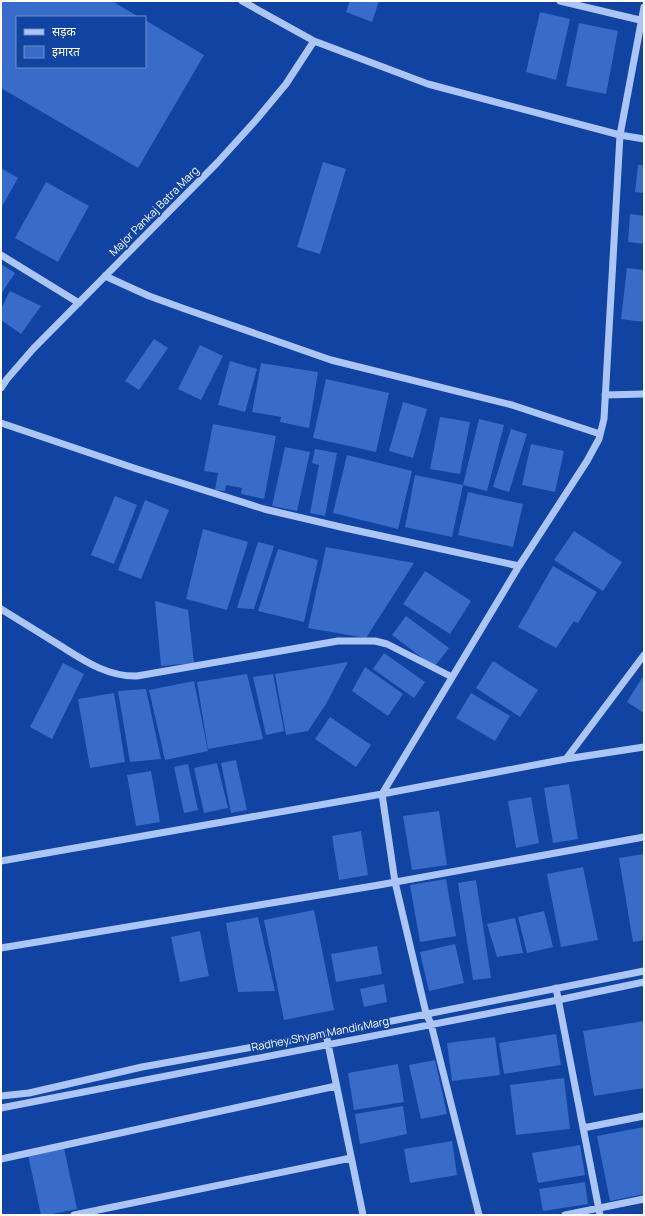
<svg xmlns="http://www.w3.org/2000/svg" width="645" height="1216" font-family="Manrope,'Noto Sans Devanagari',sans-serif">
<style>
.building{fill:#396cc8}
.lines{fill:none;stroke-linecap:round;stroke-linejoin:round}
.minor{stroke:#aac5f6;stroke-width:7}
.labels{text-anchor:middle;stroke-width:3.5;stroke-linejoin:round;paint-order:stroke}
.street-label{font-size:11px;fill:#fff;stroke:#1143a2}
</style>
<rect width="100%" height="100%" fill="#1143a2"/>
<!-- building -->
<path class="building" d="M1 1H112L139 17H17V67H145V20L204 55 138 168 1 88Z
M350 1H379L372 22 346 12Z
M540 12 570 19 556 80 526 72Z
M579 23 618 31 606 94 566 86Z
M323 162 346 169 320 254 297 247Z
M638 165H644V193L635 192Z
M1 168 18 178 1 208Z
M46 182 89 206 58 262 15 238Z
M630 214 644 216V244L628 242Z
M1 264 15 273 1 294Z
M627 268 644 270V322L621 319Z
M10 291 41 306 21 334 1 320V309Z
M154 339 168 348 139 390 125 381Z
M200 345 223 356 201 400 178 389Z
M230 361 257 369 245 412 218 405Z
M261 363 318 372 309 428 280 422 281 417 252 412Z
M326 379 389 393 376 452 313 438Z
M403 402 427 409 413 458 389 451Z
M440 417 470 422 460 474 430 469Z
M479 419 504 425 487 491 463 485 452 537 405 527 415 475 463 485Z
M213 424 276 436 264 499 241 494 242 488 226 485 225 491 215 490 218 473 204 471Z
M511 429 527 434 509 492 493 487Z
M531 444 564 451 555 492 522 485Z
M285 447 310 452 297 511 272 506Z
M315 449 337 453 325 516 310 513 319 465 312 463Z
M347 455 412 471 398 529 333 513Z
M468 492 523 504 513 547 458 535Z
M115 496 137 505 114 564 91 555Z
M145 500 169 510 141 579 118 570Z
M203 529 248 542 227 610 186 599Z
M574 531 622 562 603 591 554 560Z
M258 542 274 546 254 609 237 608Z
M326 547 414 563 366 638 308 628Z
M278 549 318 560 304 622 258 611Z
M553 566 597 592 578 623 574 621 556 648 518 627Z
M425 571 471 601 450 634 403 604Z
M155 601 188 610 194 663 161 666Z
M406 616 449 648 434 667 392 635Z
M384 653 425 682 414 698 373 669Z
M493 661 538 690 520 717 476 688Z
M348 662 326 704 308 731 286 735 275 674Z
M63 663 84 674 52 739 30 727Z
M365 667 403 694 388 716 352 691Z
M247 674 263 739 208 749 197 682Z
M273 674 284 731 266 735 253 677Z
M644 675V713L627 702Z
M194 681 208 751 165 760 149 690Z
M146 689 161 759 130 762 118 691Z
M114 693 125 762 90 768 78 699Z
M471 693 510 716 495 741 456 718Z
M330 717 371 745 356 767 315 739Z
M236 760 247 810 231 813 221 763Z
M217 763 228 808 204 813 194 768Z
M188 764 198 810 184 813 174 767Z
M151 771 160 822 136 826 127 775Z
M569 784 578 839 553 843 544 788Z
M531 797 539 843 516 848 508 801Z
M439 811 447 865 412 870 403 816Z
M361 831 368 875 339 880 332 836Z
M644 854V940L633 942 619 858Z
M583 867 598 940 561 947 547 874Z
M446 879 456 936 420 942 410 885Z
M476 880 491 978 473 980 458 883Z
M314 910 334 1010 284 1020 264 920Z
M544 911 553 947 527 953 518 917Z
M258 917 275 991 238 992 226 923Z
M515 918 523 953 497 957 487 924Z
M200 931 209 976 180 982 171 937Z
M455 944 464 983 429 991 420 952Z
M377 946 382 974 336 982 331 954Z
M384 984 387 1002 364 1007 360 989Z
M644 1021V1088L594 1096 583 1031Z
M556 1034 561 1065 504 1074 499 1043Z
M495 1037 500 1075 452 1081 447 1043Z
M435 1060 447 1114 421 1119 409 1065Z
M398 1064 404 1102 354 1110 348 1073Z
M564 1078 570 1129 516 1135 510 1085Z
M403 1106 407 1134 360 1144 355 1114Z
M644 1127V1194L610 1201 597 1136Z
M452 1141 457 1175 410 1183 404 1149Z
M580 1145 585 1175 538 1183 532 1153Z
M64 1148 77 1209 47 1215H41L28 1155Z
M585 1182 588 1204 543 1211 539 1189Z"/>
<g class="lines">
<!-- minor -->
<path class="minor" d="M242 1 314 41 428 84 620 135 644 139
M560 1 644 21
M1 255 79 303
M105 276 149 296 185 309 331 360 512 405 600 434
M1 388 7 379 33 349 217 163 256 120 286 84 314 41
M605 395 644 394
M1 423 137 469 264 509 345 528 519 566
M1 609C19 620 38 632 56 643 82 659 106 677 137 676L338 641H375L387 644 452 677
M566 759 644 655
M1 861 382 794 566 759 644 747
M1 948 379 885 644 837
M556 988 600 1215
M326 1034 363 1215
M1 1096 29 1093 142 1067 326 1034 644 971
M1 1108 558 1000 644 982
M583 1128 644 1116
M1 1159 336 1086
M74 1215 351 1158
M479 1215 431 1024 426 1013 395 882 382 794 519 566 587 461 599 439 604 419 620 135 644 7
M565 1215 644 1199"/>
</g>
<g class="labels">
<!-- street labels -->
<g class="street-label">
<text transform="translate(154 211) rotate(-45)" y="4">Major Pankaj Batra Marg</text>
<text transform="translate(320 1034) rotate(-11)" y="4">Radhey Shyam Mandir Marg</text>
</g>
</g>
<!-- border -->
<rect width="645" height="1216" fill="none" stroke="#ffffff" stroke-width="4"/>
<!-- legend -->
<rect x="16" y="16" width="130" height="52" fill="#1143a2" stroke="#708ec7"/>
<rect x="24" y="29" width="20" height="6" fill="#aac5f6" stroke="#708ec7"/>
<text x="52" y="36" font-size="12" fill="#ffffff">सड़क</text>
<rect x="24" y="46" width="20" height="12" fill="#396cc8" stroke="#708ec7"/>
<text x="52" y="56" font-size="12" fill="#ffffff">इमारत</text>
</svg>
